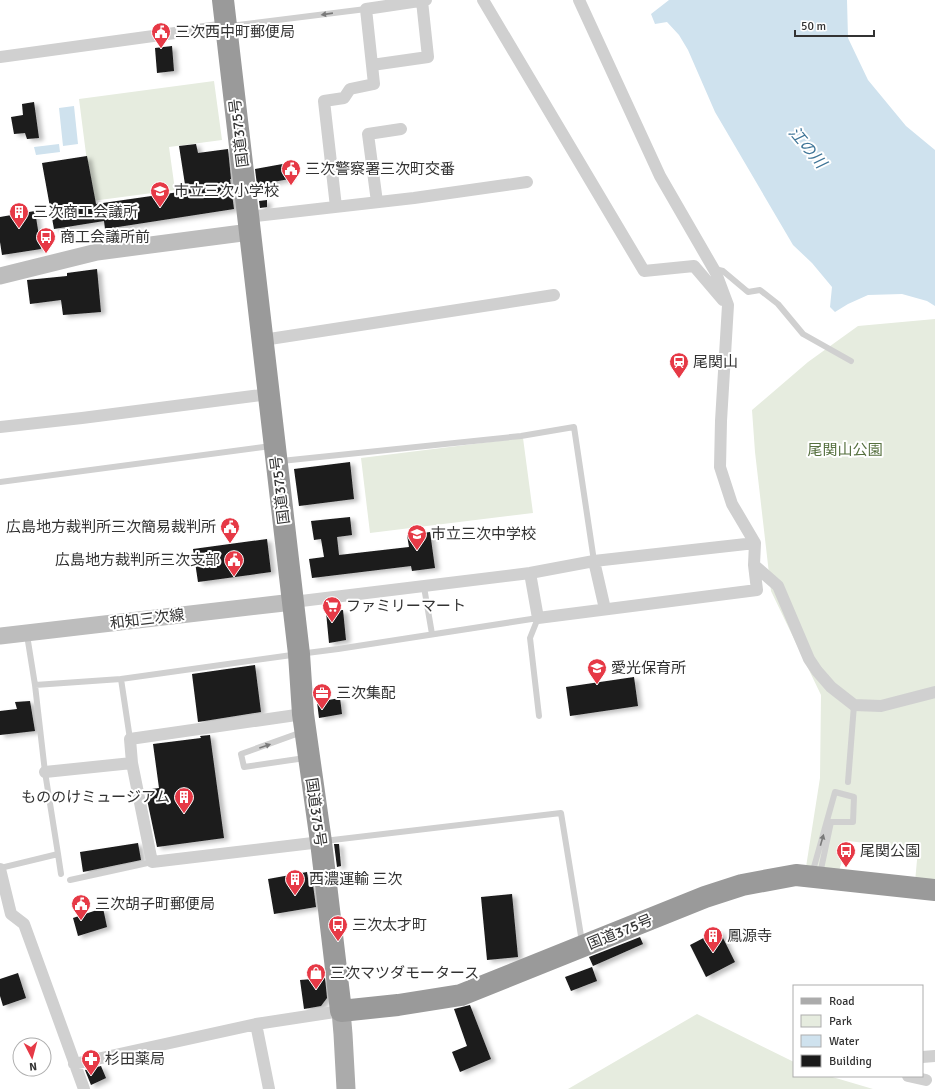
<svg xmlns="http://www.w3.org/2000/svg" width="935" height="1089" font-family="Signika,'Noto Sans JP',sans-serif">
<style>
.green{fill:#e6ecdf}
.water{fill:#cfe2ee}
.building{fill:#1a1a1a;filter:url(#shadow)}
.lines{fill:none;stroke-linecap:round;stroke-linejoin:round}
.lane{stroke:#d0d0d0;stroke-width:6}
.street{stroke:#d0d0d0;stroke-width:12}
.secondary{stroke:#bdbdbd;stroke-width:17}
.primary{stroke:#ababab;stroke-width:19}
.highway{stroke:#9a9a9a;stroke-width:22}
.oneway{fill:#7a7a7a}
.labels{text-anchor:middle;stroke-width:4;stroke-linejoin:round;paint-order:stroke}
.poi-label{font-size:15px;fill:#333;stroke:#fff;text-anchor:start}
.street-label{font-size:15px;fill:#333;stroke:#fff}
.park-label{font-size:15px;fill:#56703f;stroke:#fff}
.water-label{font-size:16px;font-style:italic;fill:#3f7597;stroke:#fff}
</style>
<defs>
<filter id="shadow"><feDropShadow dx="4.5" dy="2.5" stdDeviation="2" flood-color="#0004"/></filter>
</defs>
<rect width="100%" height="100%" fill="#fff"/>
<!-- green -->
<path class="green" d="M214 81 222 140 169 147 175 190 92 201 79 99Z
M935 319V883L915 882 918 849 848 841 839 871 806 867 820 778 821 695 771 591 755 452 752 410 808 362 858 326Z
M523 438 533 513 370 533 361 458Z
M697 1014 794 1062V1076H829L873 1089H568Z"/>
<!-- water -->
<path class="water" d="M669 0H847L848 38 868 80 906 126 935 150V306L927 301 902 294 868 295 848 304 835 312 830 307 832 287 812 263 793 245 715 112 688 50 679 35 667 22 655 24 651 14Z
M74 106 78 144 63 146 59 108Z
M59 144 60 152 36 155 34 147Z"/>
<!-- building -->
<path class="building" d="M172 46 174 71 157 73 155 48Z
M34 102 39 138 27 139 25 133 14 134 11 117 23 115 22 104Z
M196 144 198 153 228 149 231 179H230L234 209 105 229 104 221 54 229 42 163 87 156 96 204 186 191 179 146Z
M288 163 289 179 257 185 255 169Z
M267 200V207L260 208 259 201Z
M35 211 41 249 2 255 0 242V217Z
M97 269 101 312 63 315 61 300 30 304 27 280 67 276V273Z
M350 462 354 499 299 506 294 469Z
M350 517 352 535 337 537 339 555 409 547 407 535 430 532 435 568 412 571 411 566 312 578 309 559 324 557 321 539 314 540 311 521Z
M267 539 271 572 198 582 193 549Z
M343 610 346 640 329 643 326 612Z
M255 665 261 712 198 722 192 674Z
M634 677 638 706 570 716 566 687Z
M340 698 342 714 319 718 317 702Z
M30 701 35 731 0 735V711L17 709 15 702Z
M210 735 224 838 157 847 145 790 159 788 153 744 201 738 200 736Z
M138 843 141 860 83 872 80 852Z
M334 844H339L341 866 337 867Z
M307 872 309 885H313L316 907 274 914 268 879Z
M512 894 518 957 487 960 481 897Z
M103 908 107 927 78 936 73 918Z
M719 930 735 962 706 977 690 945Z
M640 937 643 944 593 966 589 957Z
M592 967 597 981 571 991 565 977Z
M18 973 26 998 3 1006 0 996V979Z
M325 978 327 998 321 1006 304 1009 300 980Z
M470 1005 491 1059 460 1072 452 1052 467 1046 454 1009Z
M101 1066 106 1078 91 1085 85 1070Z"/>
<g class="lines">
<!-- lane -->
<path class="lane" d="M230 26 366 9
M715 269 723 271 748 292 760 290 778 304 803 334 851 361
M281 461 521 436 574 427 594 561
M0 482 271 446
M424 587 432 634
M538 618 530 638 539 716
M121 679 130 739
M35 685 121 679 299 654 338 649 538 618
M302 732 241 754 244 767 305 758
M848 782 854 705
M324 841 561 813 582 942
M58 854 61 874
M0 868 58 854 45 772 35 685 27 635
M812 874 835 792 854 797 853 822H831L820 874
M70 880 152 862"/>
<!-- street -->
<path class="street" d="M483 0 644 271 694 266 723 300
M0 57 226 26
M372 65 428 57 422 1
M377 202 368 134 401 129
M336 207 324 101 344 98 350 89 374 84 366 9 426 0
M248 217 414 198 527 182
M263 340 554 295
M0 427 82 418 269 394
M594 561 605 609
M754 565 778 586 809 659 817 671 831 687 854 705 881 706 935 692
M530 573 538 618 757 590 754 565 755 543 732 504 720 467 721 421 728 305 716 273 660 176 579 0
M293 602 530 573 594 561 755 543
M303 714 130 739 132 763 152 862 321 842
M45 772 132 763
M0 869 11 914 24 924 84 1089
M256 1024 269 1089
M922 1057 935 1056
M74 1064 256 1024 341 1011
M908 1076 926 1080"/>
<!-- secondary -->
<path class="secondary" d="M0 276 97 252 250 232
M0 636 293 602"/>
<!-- primary -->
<path class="primary" d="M341 1011 343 1034 346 1089"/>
<!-- highway -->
<path class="highway" d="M223 0 299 654 303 714 321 842 341 1011 398 1005 461 995 705 897 742 885 796 875 935 890"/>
</g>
<!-- one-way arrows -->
<defs><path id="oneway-solid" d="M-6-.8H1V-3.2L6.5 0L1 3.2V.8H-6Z"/></defs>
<g class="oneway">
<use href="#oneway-solid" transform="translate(327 14) rotate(172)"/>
<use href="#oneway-solid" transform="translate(265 746) rotate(-19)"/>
<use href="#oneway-solid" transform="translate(822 840) rotate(-74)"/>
</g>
<!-- icons -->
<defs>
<g id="civic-pin" transform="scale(1)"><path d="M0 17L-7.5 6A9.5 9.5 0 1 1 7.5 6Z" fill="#e63946" stroke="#fff"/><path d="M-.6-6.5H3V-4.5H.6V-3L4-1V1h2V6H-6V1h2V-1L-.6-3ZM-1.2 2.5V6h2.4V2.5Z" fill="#fff"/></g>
<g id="school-pin" transform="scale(1)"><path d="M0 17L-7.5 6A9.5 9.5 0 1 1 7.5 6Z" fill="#e63946" stroke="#fff"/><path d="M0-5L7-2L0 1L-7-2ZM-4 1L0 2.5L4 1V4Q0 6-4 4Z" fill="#fff"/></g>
<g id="building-pin" transform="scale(1)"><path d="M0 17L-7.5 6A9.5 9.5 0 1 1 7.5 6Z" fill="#e63946" stroke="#fff"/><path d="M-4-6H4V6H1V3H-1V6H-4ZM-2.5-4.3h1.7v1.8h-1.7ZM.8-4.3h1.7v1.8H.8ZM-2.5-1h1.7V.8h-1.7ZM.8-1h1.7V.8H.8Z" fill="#fff"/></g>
<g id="bus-pin" transform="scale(1)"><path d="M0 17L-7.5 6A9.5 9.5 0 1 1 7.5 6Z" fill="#e63946" stroke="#fff"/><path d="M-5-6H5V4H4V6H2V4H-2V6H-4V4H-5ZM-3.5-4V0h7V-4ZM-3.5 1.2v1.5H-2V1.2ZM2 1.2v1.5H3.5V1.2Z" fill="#fff"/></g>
<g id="station-pin" transform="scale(1)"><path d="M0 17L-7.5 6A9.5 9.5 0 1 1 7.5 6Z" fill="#e63946" stroke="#fff"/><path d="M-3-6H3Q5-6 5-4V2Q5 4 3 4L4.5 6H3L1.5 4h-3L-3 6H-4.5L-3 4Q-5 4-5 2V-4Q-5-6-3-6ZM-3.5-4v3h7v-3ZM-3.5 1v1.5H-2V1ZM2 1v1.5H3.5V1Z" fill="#fff"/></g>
<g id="supermarket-pin" transform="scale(1)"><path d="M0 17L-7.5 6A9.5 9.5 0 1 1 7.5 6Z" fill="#e63946" stroke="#fff"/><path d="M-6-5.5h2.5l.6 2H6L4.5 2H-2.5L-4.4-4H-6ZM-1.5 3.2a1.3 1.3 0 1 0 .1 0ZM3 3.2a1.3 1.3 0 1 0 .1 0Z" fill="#fff"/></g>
<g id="office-pin" transform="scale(1)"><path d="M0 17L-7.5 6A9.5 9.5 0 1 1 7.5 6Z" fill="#e63946" stroke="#fff"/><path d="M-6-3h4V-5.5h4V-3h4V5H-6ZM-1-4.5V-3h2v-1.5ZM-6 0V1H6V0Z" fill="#fff"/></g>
<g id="shop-pin" transform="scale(1)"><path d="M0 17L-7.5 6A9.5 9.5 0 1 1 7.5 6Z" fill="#e63946" stroke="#fff"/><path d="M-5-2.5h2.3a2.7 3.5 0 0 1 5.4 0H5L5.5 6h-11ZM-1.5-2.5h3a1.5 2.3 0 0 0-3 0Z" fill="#fff"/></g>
<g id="pharmacy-pin" transform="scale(1)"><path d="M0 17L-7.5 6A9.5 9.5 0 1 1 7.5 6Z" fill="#e63946" stroke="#fff"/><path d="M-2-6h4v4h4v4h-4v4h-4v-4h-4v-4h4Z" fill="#fff"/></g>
</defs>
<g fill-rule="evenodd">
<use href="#civic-pin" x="161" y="32"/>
<use href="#civic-pin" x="291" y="169"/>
<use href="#school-pin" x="160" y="191"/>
<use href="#building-pin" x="19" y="212"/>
<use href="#bus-pin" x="46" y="237"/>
<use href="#station-pin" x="679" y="362"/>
<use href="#civic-pin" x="230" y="527"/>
<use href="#school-pin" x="417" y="534"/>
<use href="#civic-pin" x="234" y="560"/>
<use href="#supermarket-pin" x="332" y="606"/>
<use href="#school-pin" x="597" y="668"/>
<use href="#office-pin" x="322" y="693"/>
<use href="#building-pin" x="184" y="797"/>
<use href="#bus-pin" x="846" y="851"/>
<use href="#building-pin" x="295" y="879"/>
<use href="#civic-pin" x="81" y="904"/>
<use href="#bus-pin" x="338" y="925"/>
<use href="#building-pin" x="713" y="936"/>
<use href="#shop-pin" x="316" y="973"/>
<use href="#pharmacy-pin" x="91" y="1059"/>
</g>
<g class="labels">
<!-- poi labels -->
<g class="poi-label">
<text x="175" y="37">三次西中町郵便局</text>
<text x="305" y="174">三次警察署三次町交番</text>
<text x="174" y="196">市立三次小学校</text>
<text x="33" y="217">三次商工会議所</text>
<text x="60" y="242">商工会議所前</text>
<text x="693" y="367">尾関山</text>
<text x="216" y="532" text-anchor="end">広島地方裁判所三次簡易裁判所</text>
<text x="431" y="539">市立三次中学校</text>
<text x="220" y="565" text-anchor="end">広島地方裁判所三次支部</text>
<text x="346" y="611">ファミリーマート</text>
<text x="611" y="673">愛光保育所</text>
<text x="336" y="698">三次集配</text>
<text x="170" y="802" text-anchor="end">もののけミュージアム</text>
<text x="860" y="856">尾関公園</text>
<text x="309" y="884">西濃運輸 三次</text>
<text x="95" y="909">三次胡子町郵便局</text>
<text x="352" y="930">三次太才町</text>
<text x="727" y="941">鳳源寺</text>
<text x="330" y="978">三次マツダモータース</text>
<text x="105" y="1064">杉田薬局</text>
</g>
<!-- street labels -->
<g class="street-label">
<text transform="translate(239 133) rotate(-97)" y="5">国道375号</text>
<text transform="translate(280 490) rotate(-97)" y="5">国道375号</text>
<text transform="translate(147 619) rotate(-7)" y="5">和知三次線</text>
<text transform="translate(316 812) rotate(82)" y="5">国道375号</text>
<text transform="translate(620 932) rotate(-22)" y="5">国道375号</text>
</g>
<!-- park labels -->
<g class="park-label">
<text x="845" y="455">尾関山公園</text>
</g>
<!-- water labels -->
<g class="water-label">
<text transform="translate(808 147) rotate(50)" y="6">江の川</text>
</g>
</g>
<!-- legend -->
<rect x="793" y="985" width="130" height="92" fill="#ffffff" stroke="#adadad"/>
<rect x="801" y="998" width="20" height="6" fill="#ababab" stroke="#adadad"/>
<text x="829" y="1005" font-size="12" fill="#333333">Road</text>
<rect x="801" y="1015" width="20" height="12" fill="#e6ecdf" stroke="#adadad"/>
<text x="829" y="1025" font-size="12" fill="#333333">Park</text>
<rect x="801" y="1035" width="20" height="12" fill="#cfe2ee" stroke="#adadad"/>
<text x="829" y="1045" font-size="12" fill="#333333">Water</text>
<rect x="801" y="1055" width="20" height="12" fill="#1a1a1a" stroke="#adadad"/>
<text x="829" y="1065" font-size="12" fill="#333333">Building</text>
<!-- north arrow -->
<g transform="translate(32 1057) rotate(174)"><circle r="19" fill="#ffffff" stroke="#adadad"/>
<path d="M0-3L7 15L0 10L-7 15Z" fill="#e63946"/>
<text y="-6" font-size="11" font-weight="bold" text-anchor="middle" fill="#333333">N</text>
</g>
<!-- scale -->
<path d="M795 30v6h79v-6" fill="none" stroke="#333333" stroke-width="2"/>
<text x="801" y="30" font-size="12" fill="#333333" stroke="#ffffff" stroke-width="3" paint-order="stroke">50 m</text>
</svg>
